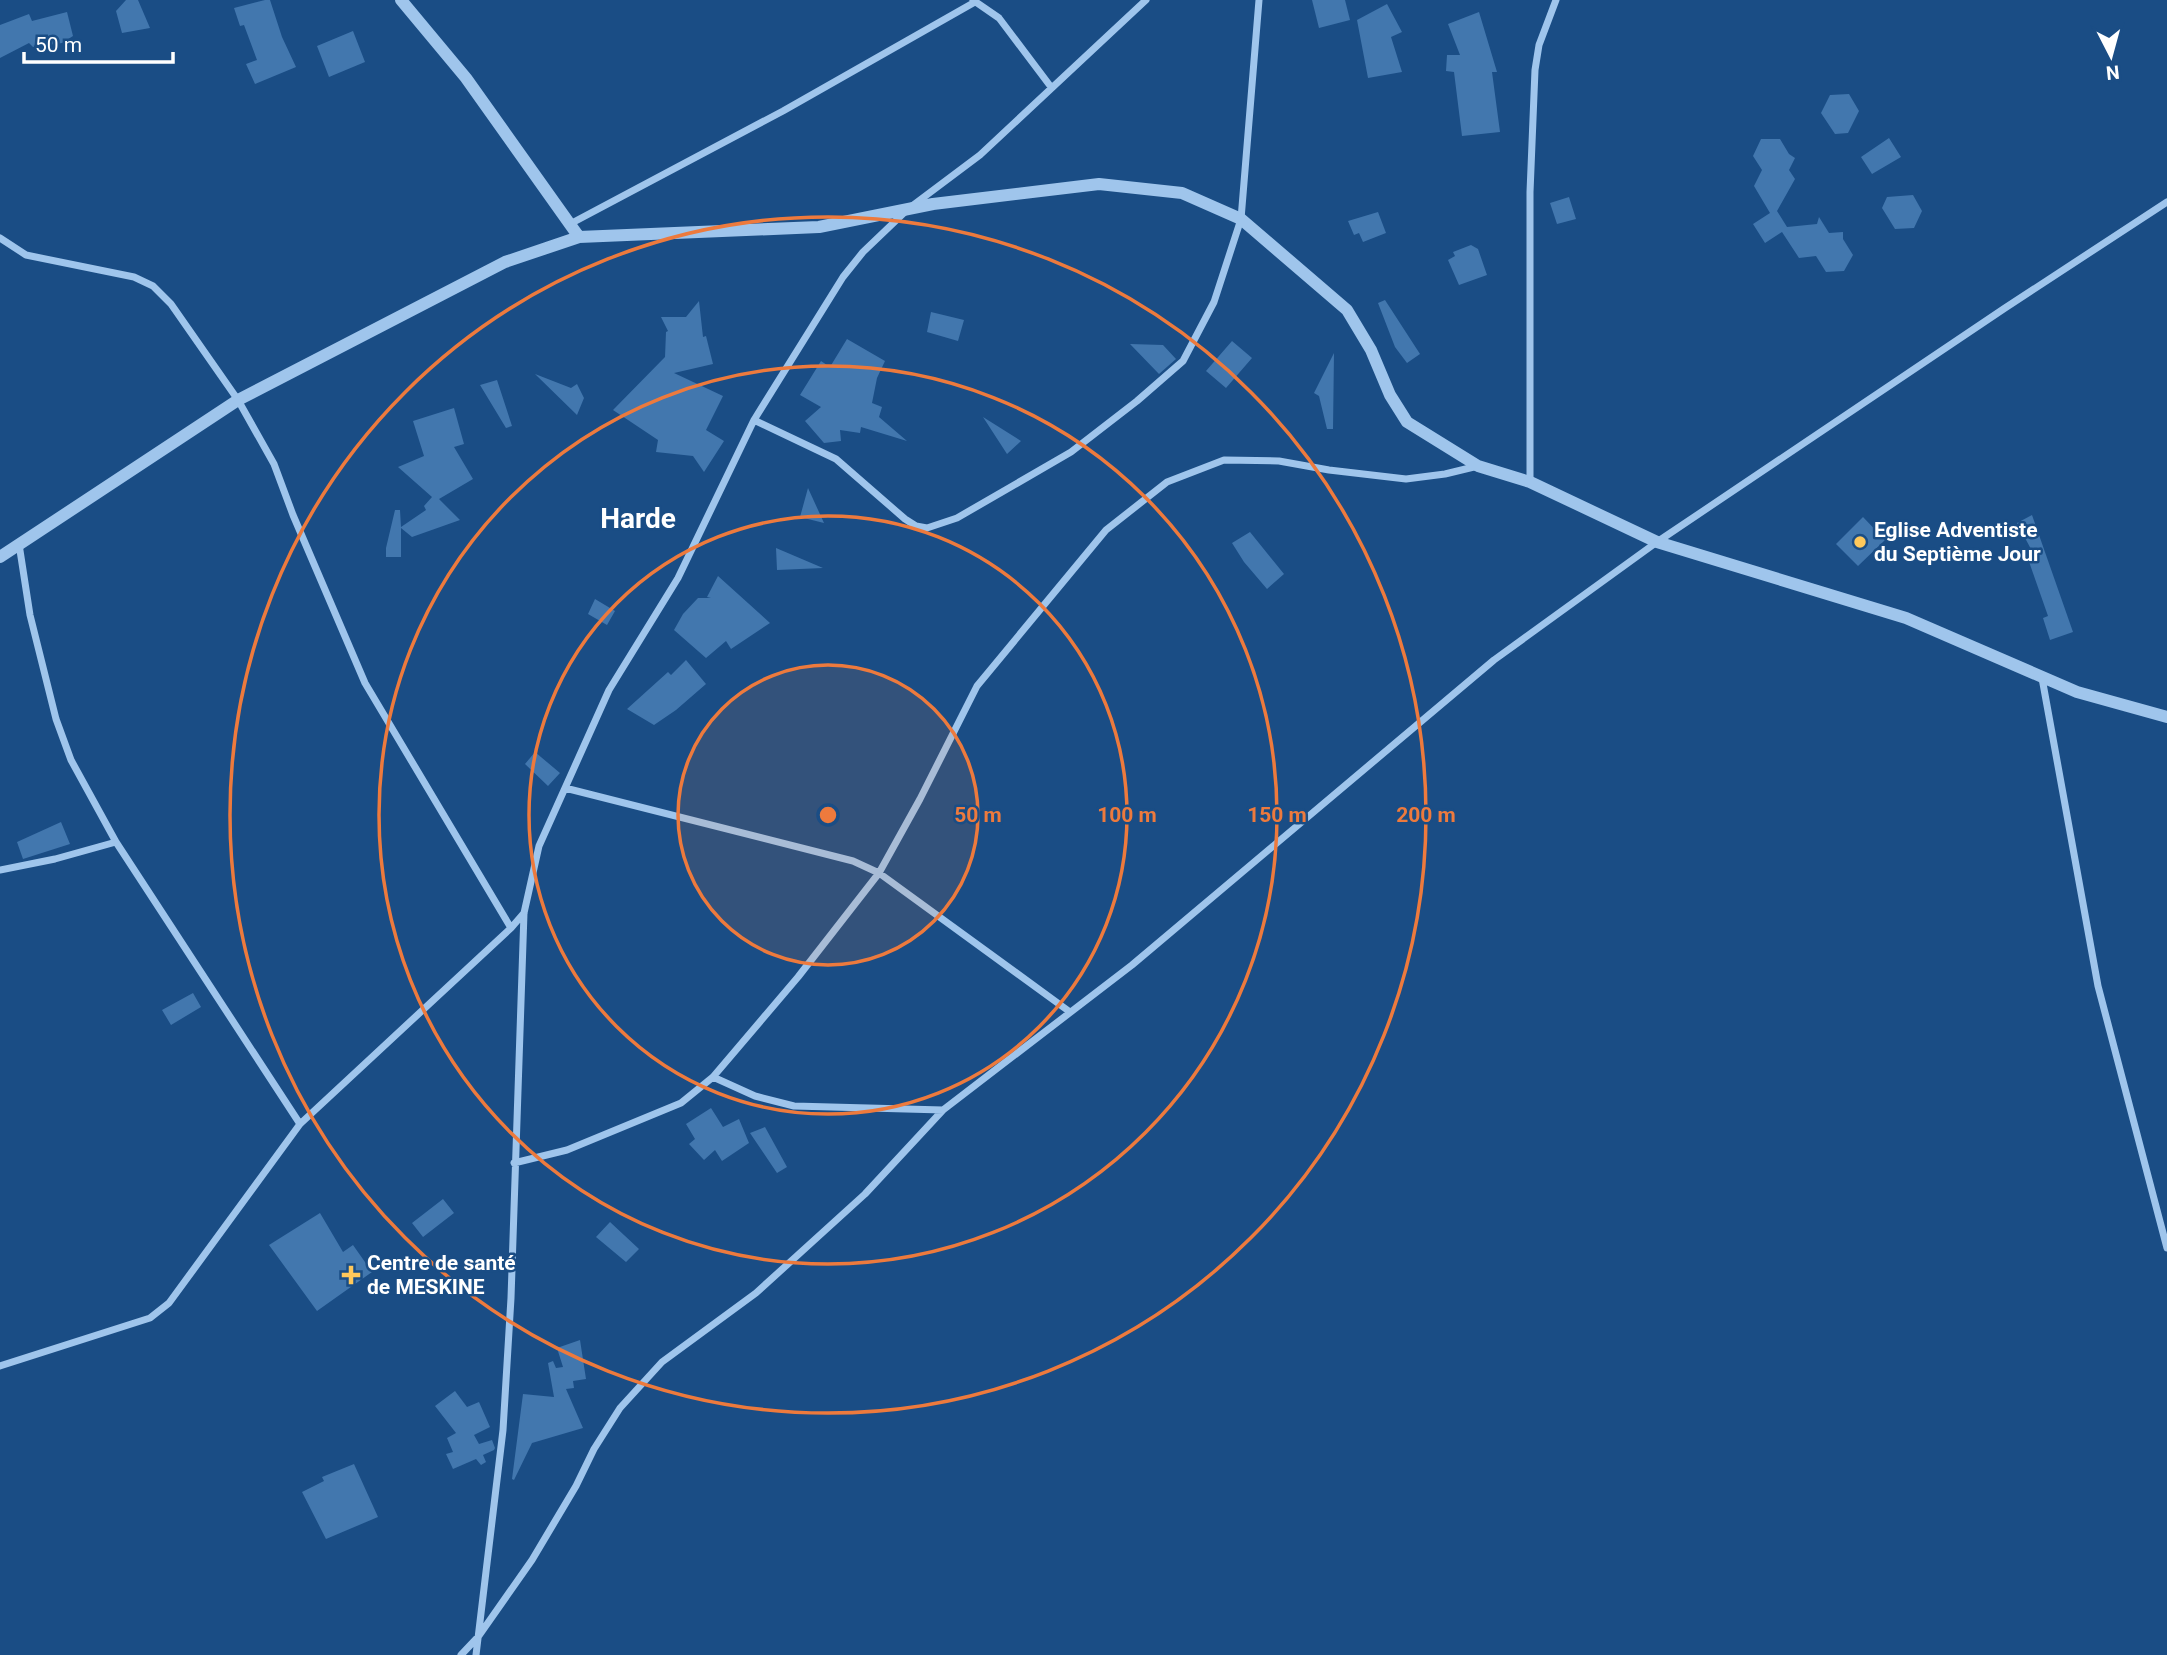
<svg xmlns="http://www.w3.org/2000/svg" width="2167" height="1655" font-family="Roboto,sans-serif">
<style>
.building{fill:#4277ae}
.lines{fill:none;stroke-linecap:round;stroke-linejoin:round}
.minor{stroke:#9fc5ec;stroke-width:7}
.tertiary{stroke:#9fc5ec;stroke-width:12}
.ring{fill:none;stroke:#ed7a3d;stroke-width:3.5}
.poi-dot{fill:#fec85b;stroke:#1a4d85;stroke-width:2.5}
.labels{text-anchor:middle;stroke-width:5;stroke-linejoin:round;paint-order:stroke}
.poi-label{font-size:21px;font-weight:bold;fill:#fff;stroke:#1a4d85;text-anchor:start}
.district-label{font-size:28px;font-weight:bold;fill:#fff;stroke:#1a4d85}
.centre{fill:#ed7a3d;stroke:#1a4d85;stroke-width:3.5}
.ring-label{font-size:21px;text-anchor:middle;font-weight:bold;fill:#ed7a3d;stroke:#1a4d85;stroke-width:5;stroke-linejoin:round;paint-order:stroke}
</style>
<rect width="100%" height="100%" fill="#1a4d85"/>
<!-- building -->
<path class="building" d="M126 0H138L150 28 122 33 116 11Z
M265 0H270L282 37 296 67 255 84 246 64 257 60 244 25 240 26 234 8Z
M1312 0H1345L1350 20 1319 28Z
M1387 4 1402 32 1391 37 1402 72 1368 78 1357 20Z
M67 12 73 36 62 43 33 47 29 43 0 58V25L29 14 32 21Z
M1479 12 1497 72H1492L1500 132 1462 136 1454 72 1446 71 1447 55H1460L1448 24Z
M353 31 365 62 329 77 317 46Z
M1849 94 1859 111 1848 133 1835 134 1821 113 1830 95Z
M1889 138 1901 157 1872 174 1861 157Z
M1761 139H1780L1789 154 1795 158 1789 170 1795 179 1777 211 1787 227 1817 224 1819 217 1829 233 1843 232V239L1853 255 1844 271 1826 272 1816 256 1799 258 1782 232 1765 243 1753 224 1770 213 1754 186 1762 170 1753 156Z
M1913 195 1922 211 1914 228 1895 229 1882 208 1887 197Z
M1569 197 1576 219 1557 224 1550 203Z
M1378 212 1386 233 1363 242 1359 233 1354 235 1348 221Z
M1471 245 1478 249 1487 275 1459 285 1448 260 1455 256 1453 252Z
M1385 300 1420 354 1407 363 1395 347 1378 303Z
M699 301 703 337 706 336 713 364 674 373 723 396 706 430 724 441 704 472 693 456 656 452 658 440 613 410 665 357 666 332 668 331 661 317H686Z
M931 312 964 320 958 341 927 332Z
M847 339 885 361 877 378 872 403 882 407 879 417 907 441 861 427 860 433 840 430 841 441 824 443 805 421 821 407 800 395 821 361 830 367Z
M1232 341 1252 358 1226 388 1206 371Z
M1130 344 1163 345 1176 359 1159 374Z
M1334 353 1333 429H1327L1319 396 1314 393Z
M535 374 571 388 577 384 584 398 577 415Z
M497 380 512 426 506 428 480 385Z
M454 408 464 444 454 447 473 479 439 499 460 520 412 537 401 528V557H386V548L395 510H400L401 527 426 510 424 506 432 497 398 467 424 456 413 421Z
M983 417 1021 441 1007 454Z
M808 488 824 523 800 517Z
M2032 515 2073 632 2050 640 2043 618 2048 616 2026 553 2032 551 2017 523Z
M1863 517 1885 540 1858 566 1836 544Z
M1250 532 1284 574 1267 589 1244 562 1232 543Z
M776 548 823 568 777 570Z
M718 576 770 623 731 649 726 641 706 658 674 630 683 614 698 598H711L707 597Z
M595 599 615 611 607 625 588 614Z
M686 660 706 684 676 710 654 725 627 709 668 672 671 675Z
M535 752 560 773 548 786 525 764Z
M61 822 70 844 23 859 17 842Z
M193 993 201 1007 171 1025 162 1010Z
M711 1108 723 1127 739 1119 749 1143 722 1161 715 1150 704 1160 689 1144 695 1139 686 1124Z
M765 1127 787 1167 777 1173 750 1133Z
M443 1199 454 1213 423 1237 412 1223Z
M320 1213 343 1252 353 1245 372 1272 317 1311 269 1245Z
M610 1222 639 1249 626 1262 596 1237Z
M580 1340 586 1379 573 1381 574 1388 566 1389 583 1428 532 1443 514 1480 512 1479 523 1394 554 1397 548 1363 553 1361 556 1368 563 1367 557 1348Z
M455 1391 467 1407 479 1402 490 1427 474 1435 479 1444 492 1440 495 1448 494 1450 483 1455 486 1462 481 1465 476 1459 453 1469 446 1454 453 1452 447 1438 456 1433 435 1406Z
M354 1464 378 1517 326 1539 302 1492 324 1481 322 1477Z"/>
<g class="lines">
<!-- minor -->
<path class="minor" d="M973 0 999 18 1051 87
M570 224 783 111 975 2
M0 238 26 255 134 277 153 286 171 304 238 400 274 464 293 515 365 683 511 928
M754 420 836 459 905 519 916 526 927 528 957 518 1071 452 1137 401 1183 361 1214 302 1241 219 1259 0
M1530 482V192L1535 70 1539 45 1556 0
M19 544 30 615 56 719 71 760 116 842 300 1124
M2042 678 2098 986 2167 1248
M565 788 853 861 879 873 1070 1012
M0 870 55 859 116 842
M713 1077 755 1096 794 1106 943 1110
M514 1163 567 1150 681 1103 713 1077 798 977 879 873 920 799 977 686 1106 530 1167 482 1224 460 1279 461 1329 470 1406 479 1445 474 1478 466
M0 1366 150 1318 169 1303 300 1124 511 928 524 913
M461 1655 478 1637 532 1560 576 1486 594 1449 620 1408 662 1362 756 1293 865 1194 943 1110 1132 965 1494 660 1657 542 2005 308 2167 202
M476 1655 503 1430 511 1298 524 913 539 846 609 690 678 578 754 420 843 277 863 252 908 209 980 155 1146 0"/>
<!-- tertiary -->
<path class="tertiary" d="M401 0 466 78 579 237 819 227 933 204 1099 184 1182 193 1241 219 1347 310 1371 350 1390 395 1407 422 1478 466 1530 482 1657 542 1906 618 2077 692 2167 717
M0 557 238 400 505 262 579 237"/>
</g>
<!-- distance rings -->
<circle cx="828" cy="815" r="150" fill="#ed7a3d" fill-opacity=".12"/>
<g class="ring">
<circle cx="828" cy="815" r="150"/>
<circle cx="828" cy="815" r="299"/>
<circle cx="828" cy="815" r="449"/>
<circle cx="828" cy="815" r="598"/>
</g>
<!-- markers -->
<g class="poi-dot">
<circle cx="1860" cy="542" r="7"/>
<path d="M347.5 1264.5h7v7h7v7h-7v7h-7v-7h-7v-7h7z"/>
</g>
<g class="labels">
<!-- poi labels -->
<g class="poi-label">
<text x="1874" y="537">Eglise Adventiste<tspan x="1874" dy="24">du Septième Jour</tspan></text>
<text x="367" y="1270">Centre de santé<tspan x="367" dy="24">de MESKINE</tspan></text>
</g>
<!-- district labels -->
<g class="district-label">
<text x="638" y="528">Harde</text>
</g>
</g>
<circle cx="828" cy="815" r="10" class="centre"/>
<g class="ring-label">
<text x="978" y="822">50 m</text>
<text x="1127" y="822">100 m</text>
<text x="1277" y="822">150 m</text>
<text x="1426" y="822">200 m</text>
</g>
<!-- north arrow -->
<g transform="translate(2111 56) rotate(174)" stroke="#1a4d85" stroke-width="5" paint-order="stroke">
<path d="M0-5L12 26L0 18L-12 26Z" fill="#ffffff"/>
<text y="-10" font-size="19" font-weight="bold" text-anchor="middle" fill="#ffffff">N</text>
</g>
<!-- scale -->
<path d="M24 52v10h149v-10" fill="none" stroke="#ffffff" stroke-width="3.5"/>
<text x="35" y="52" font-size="21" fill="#ffffff" stroke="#1a4d85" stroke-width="5" paint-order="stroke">50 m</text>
</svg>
